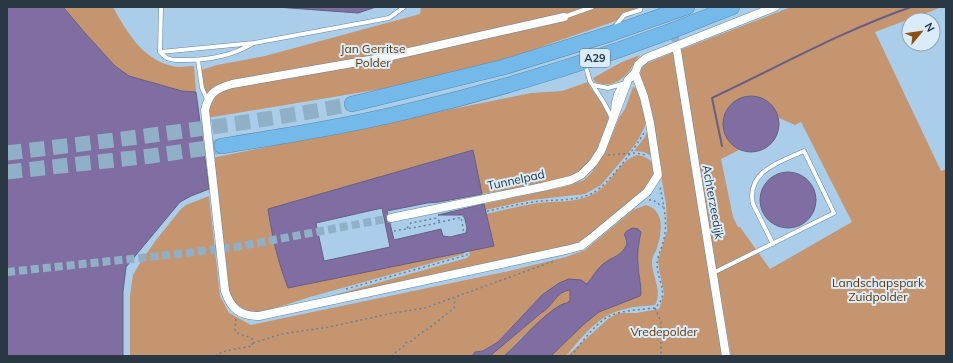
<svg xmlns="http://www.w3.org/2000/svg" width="953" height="363" font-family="Mulish,sans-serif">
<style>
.green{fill:#c4956f;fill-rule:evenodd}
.water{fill:#806ea2;stroke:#665e85;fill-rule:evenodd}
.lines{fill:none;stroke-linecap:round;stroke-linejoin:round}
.stream{stroke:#665e85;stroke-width:2}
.street-tunnel{stroke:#90b0c8;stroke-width:8;stroke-dasharray:8 4;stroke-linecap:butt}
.highway-tunnel{stroke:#90b0c8;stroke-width:15;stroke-dasharray:15 8;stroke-linecap:butt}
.lane-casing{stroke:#64869f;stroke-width:5}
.street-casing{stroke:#64869f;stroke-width:9}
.highway-casing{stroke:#598caf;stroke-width:16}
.path{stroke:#688294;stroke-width:1.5;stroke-dasharray:2 3;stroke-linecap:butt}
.lane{stroke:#fff;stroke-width:4}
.street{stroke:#fff;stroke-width:8}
.highway{stroke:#73b9e9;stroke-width:15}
.labels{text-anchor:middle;stroke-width:4;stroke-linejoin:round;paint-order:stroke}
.shield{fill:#daecfa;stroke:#5e6e79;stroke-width:1}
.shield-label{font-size:11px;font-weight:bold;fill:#293842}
.park-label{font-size:12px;fill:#673703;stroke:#daecfa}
.street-label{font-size:12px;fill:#293842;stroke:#daecfa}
</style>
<rect width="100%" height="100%" fill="#aacee9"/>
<!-- green -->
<path class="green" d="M63 7H113C127 32 142 59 172 66 179 68 187 66 194 66L196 92 182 91 129 76 115 66 85 33Z
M421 7H643L634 10 633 15 549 44 505 61 417 83 207 118C207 102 203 86 201 70L217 65 265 56 420 14Z
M791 7H942L875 32 941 171 946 169V356H731L696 155 680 50ZM775 110 779 118 795 125 801 122 852 222 770 269 740 227H738L733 217 721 159 741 149H738Z
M674 52 723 356H567L608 319 618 313H636L659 309 664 294 659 269 658 260 667 231 666 204 648 101 640 75 641 69 645 64Z
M640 55C632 67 624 83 608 84 604 85 599 83 595 82L593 78 622 62Z
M588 82 591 88 609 113C607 133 597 157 581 170 565 183 505 190 482 194L472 150 268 209C273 237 278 262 288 288L465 251 464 254 310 297 266 311 244 314 228 299 212 158 531 93 562 91Z
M633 87 637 88 645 109 646 117 645 126 639 138 634 146 601 185 585 194 531 200 485 210 484 204 563 187 584 180 592 172 605 152 619 118 625 109Z
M648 128 653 157 644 152 634 151 645 137Z
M637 155C657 158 656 171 649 186L581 243 309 302 467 258 470 255 469 250 494 246 486 214C503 210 520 206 538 203 555 201 573 203 589 196 611 188 617 161 637 155Z
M209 196 220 296 229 313 251 325 509 271 566 257 585 250 633 210 646 205C667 211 661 236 656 251 654 254 652 258 652 262 652 276 663 292 655 305 645 306 635 306 625 309 598 315 583 336 566 356H551L583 325 599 312 641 294C641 275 635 257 640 238L624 237 627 244C621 257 613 256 603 264 597 269 592 278 587 284L581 280 559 283 542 295 498 342 483 351 475 352 472 356H130V296L133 275 140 263 156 240 181 209 186 205Z
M570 289V300L567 303 563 304 521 338 504 356H490L541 313C553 307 556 291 570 289Z"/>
<!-- water -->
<path class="water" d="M7 7H63L85 33 115 66 129 76 182 91 196 92 209 189 191 196 180 202 126 267 123 292V356H7Z
M276 7H376L358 13Z
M723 124a28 28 0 1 1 56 0a28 28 0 1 1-56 0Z
M473 150 482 194 439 202 427 203 387 211 394 240 441 229 443 236 450 237 466 233 467 228 464 215H438L484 204 494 246 288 288C278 262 272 236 268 209ZM382 208 390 247 324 261 316 223Z
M760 200a28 28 0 1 1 56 0a28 28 0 1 1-56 0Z
M633 228 638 229 641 232C639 242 637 251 638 262 638 272 641 283 641 294L640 296 599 312 583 325 551 356H504C517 345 552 304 567 303L570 300V290C556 291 553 307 541 313L490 356H472L475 352 483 351 498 342 542 295 559 283 569 279 581 280 587 284C592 278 597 269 603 264 613 256 621 257 627 244 625 234 621 233 633 228Z"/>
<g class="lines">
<!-- stream -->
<path class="stream" d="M722 146 712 98C778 67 842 31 911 7"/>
<!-- street-tunnel -->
<path class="street-tunnel" d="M671 10 677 51
M7 272 187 253 241 246 391 218"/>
<!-- highway-tunnel -->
<path class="highway-tunnel" d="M7 153C122 139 238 126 352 104
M7 172 151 156 222 146"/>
<!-- lane casing -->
<g class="lane-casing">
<path id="lane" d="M161 7 160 52 254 43 389 18 404 7
M564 17 592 7
M614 28 624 15 640 10 641 7
M160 52C162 54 165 57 167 58 173 61 180 60 186 60 210 60 231 56 252 44
M198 60 202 88 207 99
M585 64 590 81 604 103 612 118
M593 85 608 88 622 84
M613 112C613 102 616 87 626 82
M713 273C754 253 794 233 834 213L804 151C780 162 746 171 753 204L773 244"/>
</g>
<!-- street casing -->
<g class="street-casing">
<path id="street" d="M564 17 387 57 232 84C215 89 209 93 205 110L225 291C231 309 240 316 259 316L566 250 581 246 589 240 647 192 658 175 650 123 644 97 635 73
M677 51 726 356
M634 76 638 65 646 58 775 7
M391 218 542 187 571 180 581 175 593 163 601 151 628 80 635 73"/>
</g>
<!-- highway casing -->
<g class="highway-casing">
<path id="highway" d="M352 104 504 67 610 34 687 7
M222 146C284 136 347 126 409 111 520 85 627 50 732 7"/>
</g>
<!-- path -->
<path class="path" d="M608 155 635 153 647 155
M649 200H653L663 207
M407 228 411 223 437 218 440 222
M394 231C410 228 426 226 441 222 472 215 502 207 533 202 553 199 575 202 593 193 607 186 636 147 644 133
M346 289 467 255V250L461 217
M655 308 661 322V356
M253 343 282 334 329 327 393 313 425 308 554 261
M215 356C226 349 239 349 252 346L253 340C248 335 240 336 235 331L236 319
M391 356 404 346 405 343 412 341 421 333 428 329 454 308 455 298
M571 356C581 344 590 330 603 320 616 310 638 310 655 308 670 294 658 283 657 265 657 256 662 248 664 239 668 222 663 203 660 187
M944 356 946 355"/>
<!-- lane -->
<use href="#lane" class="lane"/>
<!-- street -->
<use href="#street" class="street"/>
<!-- highway -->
<use href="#highway" class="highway"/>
</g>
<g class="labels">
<!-- shield labels -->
<rect class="shield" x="580" y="49" width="30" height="18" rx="3"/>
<g class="shield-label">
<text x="595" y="62">A29</text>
</g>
<!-- park labels -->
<g class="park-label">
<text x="373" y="53">Jan Gerritse<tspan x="373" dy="14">Polder</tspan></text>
<text x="878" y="287">Landschapspark<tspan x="878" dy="14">Zuidpolder</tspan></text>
<text x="664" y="336">Vredepolder</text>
</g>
<!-- street labels -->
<g class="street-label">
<text transform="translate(516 180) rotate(-12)" y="4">Tunnelpad</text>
<text transform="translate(713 202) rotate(80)" y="4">Achterzeedijk</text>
</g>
</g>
<!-- border -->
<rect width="953" height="363" fill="none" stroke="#293842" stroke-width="16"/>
<!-- north arrow -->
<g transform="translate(921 32) rotate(61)"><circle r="19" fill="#daecfa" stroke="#93a4b0"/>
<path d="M0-3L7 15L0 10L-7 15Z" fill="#8d5112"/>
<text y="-6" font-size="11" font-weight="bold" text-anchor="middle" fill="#293842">N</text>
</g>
</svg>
